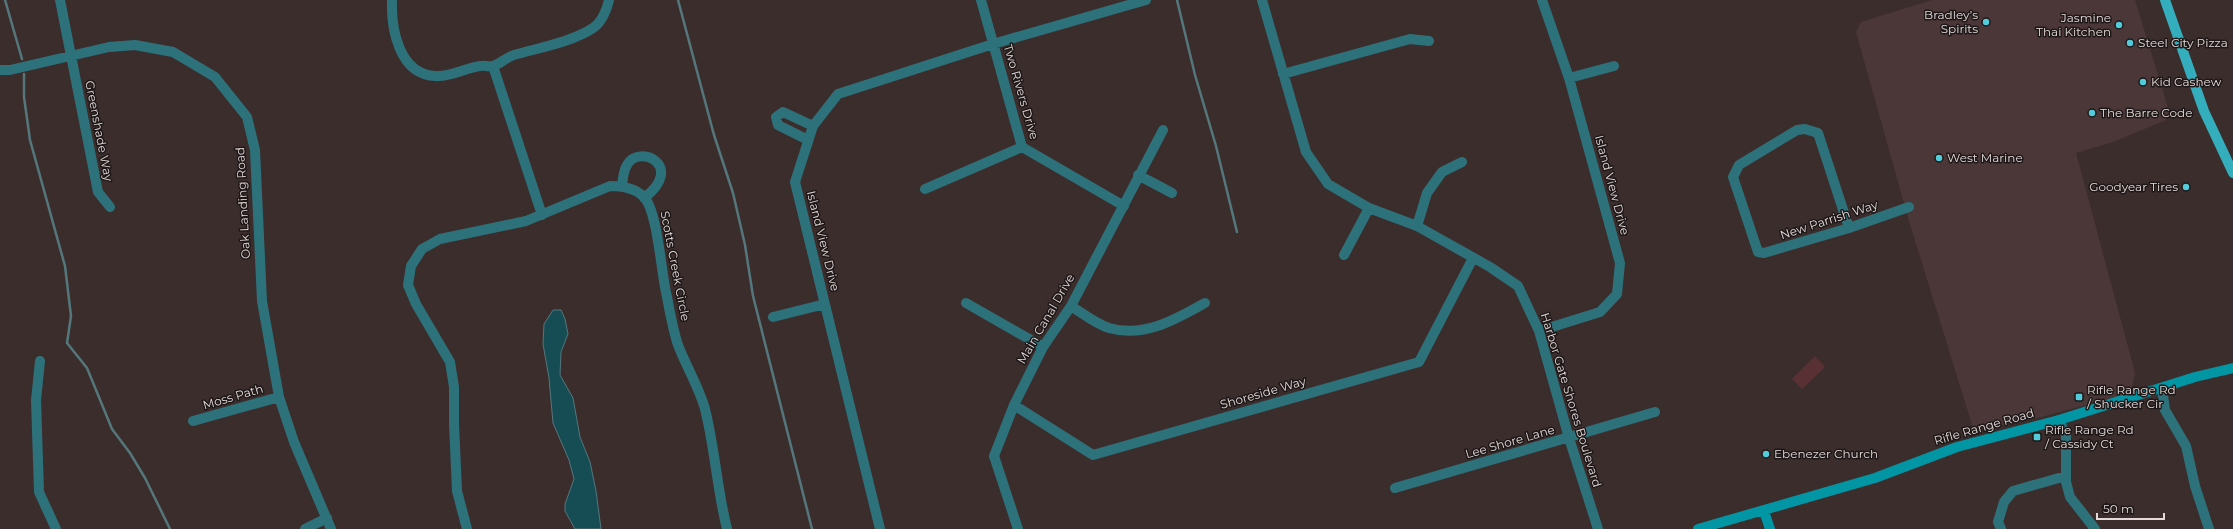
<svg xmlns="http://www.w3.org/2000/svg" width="2233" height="529" font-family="Montserrat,sans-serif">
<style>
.built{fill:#4c3738}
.green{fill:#593033}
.water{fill:#164d54;stroke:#54777c}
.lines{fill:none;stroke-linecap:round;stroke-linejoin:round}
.stream{stroke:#54777c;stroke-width:2.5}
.street{stroke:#2d727b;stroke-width:10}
.secondary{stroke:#0296a4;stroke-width:10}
.primary{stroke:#34aebc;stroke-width:10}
.poi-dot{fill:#52cbda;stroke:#1e1717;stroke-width:1.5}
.labels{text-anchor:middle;stroke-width:3;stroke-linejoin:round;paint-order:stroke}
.poi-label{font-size:12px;fill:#e3d9d9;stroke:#1e1717;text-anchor:start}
.street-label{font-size:12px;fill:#e3d9d9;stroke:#1e1717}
</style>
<rect width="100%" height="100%" fill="#3c2d2d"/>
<!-- built -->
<path class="built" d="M1932 0H2135L2170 114 2166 120 2113 142 2076 153 2135 373 2131 393 2041 417 1974 431 1909 221 1856 32 1861 22Z"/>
<!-- green -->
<path class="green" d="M1815 356 1825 367 1802 389 1792 379Z"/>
<!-- water -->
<path class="water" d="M553 310H561L565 319 568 334 561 352 560 375 573 398 580 437 590 462 596 491 601 529H575L565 511V504L574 479 569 460 553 423 549 378 543 344 544 324Z"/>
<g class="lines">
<!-- stream -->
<path class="stream" d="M5 0 22 59
M678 0 714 135 733 193 745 245 753 296 812 529
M1177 0 1195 75 1216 146 1237 232
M24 74V97L30 140 65 266 71 316 67 343 87 368 112 429 130 453 145 478 170 529"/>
<!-- street -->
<path class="street" d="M60 0 98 192 110 207
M392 0C391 29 399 75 436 76 452 77 465 68 480 66 484 65 489 67 493 66 500 64 507 57 514 55 538 48 572 42 593 28 601 23 607 10 609 0
M981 0 1022 147 1124 206
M1262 0 1306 152 1328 184 1369 208 1417 226 1490 267 1518 286 1539 331 1569 438 1598 529
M493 66 542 215
M0 70H10L109 47 135 45 173 52 215 77 247 117 255 150 262 301 279 397 294 442 331 529
M1283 74 1410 39 1429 41
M1569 78 1614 66
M808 140 778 125 776 117 783 112 813 126
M1138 175 1172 193
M622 186C623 179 623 171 627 165 639 143 686 166 644 198
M925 189 1022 147
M1417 226 1427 193 1442 172 1462 162
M1849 228 1818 133 1805 129 1797 130 1739 165 1733 177 1758 252 1764 253 1849 228 1909 207
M1344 255 1369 208
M966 303 1043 347
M1071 306C1082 313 1096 324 1109 328 1144 338 1175 320 1205 303
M773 317 825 304
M1539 331 1600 312 1617 294 1620 263 1569 78 1542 0
M40 361 36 400 39 492 56 529
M2162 388 2165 410 2186 446 2195 486 2209 529
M1014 405 1093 455 1419 362 1473 258
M2059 420 2066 435V482L2070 497 2095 529
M193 421 279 397
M1395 488 1655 412
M305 529 327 518
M467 529 457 491 454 424V387L450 362 416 304 408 285 411 266 422 249 440 239 526 221 610 186C622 186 635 188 644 197 658 212 661 274 667 297 670 313 673 330 678 345 686 366 699 387 705 409 715 449 717 489 727 529
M880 529 795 182 813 126 838 94 993 44 1146 0
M1018 529 994 456 1014 405 1043 347 1071 306 1163 130
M2001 529 1998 522 2004 502 2013 491 2066 476"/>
<!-- secondary -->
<path class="secondary" d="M1764 511 1770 529
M1698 529 1875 478 1957 447 2059 420 2195 377 2233 368"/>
<!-- primary -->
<path class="primary" d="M2165 0 2204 111 2233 173"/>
</g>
<!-- markers -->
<g class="poi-dot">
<circle cx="1986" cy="22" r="4"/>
<circle cx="2119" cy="25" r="4"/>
<circle cx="2130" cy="43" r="4"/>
<circle cx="2143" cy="82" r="4"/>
<circle cx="2092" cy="113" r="4"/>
<circle cx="1939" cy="158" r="4"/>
<circle cx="2186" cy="187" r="4"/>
<rect x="2075" y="393" width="8" height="8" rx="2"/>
<rect x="2033" y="433" width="8" height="8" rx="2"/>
<circle cx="1766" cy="454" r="4"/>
</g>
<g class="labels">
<!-- poi labels -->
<g class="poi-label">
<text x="1978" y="19" text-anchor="end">Bradley’s<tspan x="1978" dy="14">Spirits</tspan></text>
<text x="2111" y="22" text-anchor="end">Jasmine<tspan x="2111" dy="14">Thai Kitchen</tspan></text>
<text x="2138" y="47">Steel City Pizza</text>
<text x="2151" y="86">Kid Cashew</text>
<text x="2100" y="117">The Barre Code</text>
<text x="1947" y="162">West Marine</text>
<text x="2178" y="191" text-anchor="end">Goodyear Tires</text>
<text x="2087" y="394">Rifle Range Rd<tspan x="2087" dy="14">/ Shucker Cir</tspan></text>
<text x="2045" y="434">Rifle Range Rd<tspan x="2045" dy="14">/ Cassidy Ct</tspan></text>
<text x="1774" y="458">Ebenezer Church</text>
</g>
<!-- street labels -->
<g class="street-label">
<text transform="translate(1021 92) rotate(74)" y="4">Two Rivers Drive</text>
<text transform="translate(99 131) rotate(79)" y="4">Greenshade Way</text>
<text transform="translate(1612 185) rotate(75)" y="4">Island View Drive</text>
<text transform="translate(243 203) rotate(-93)" y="4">Oak Landing Road</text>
<text transform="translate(1829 220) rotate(-18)" y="4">New Parrish Way</text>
<text transform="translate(823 241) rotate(76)" y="4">Island View Drive</text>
<text transform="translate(675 266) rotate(79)" y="4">Scotts Creek Circle</text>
<text transform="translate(1046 319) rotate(-60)" y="4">Main Canal Drive</text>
<text transform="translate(1263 393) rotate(-16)" y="4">Shoreside Way</text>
<text transform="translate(233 397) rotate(-16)" y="4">Moss Path</text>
<text transform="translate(1571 400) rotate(73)" y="4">Harbor Gate Shores Boulevard</text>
<text transform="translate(1984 427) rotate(-16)" y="4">Rifle Range Road</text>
<text transform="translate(1510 442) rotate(-16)" y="4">Lee Shore Lane</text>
</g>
</g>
<!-- scale -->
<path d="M2097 513v6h67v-6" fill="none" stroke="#e3d9d9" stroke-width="2"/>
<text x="2103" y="513" font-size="12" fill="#e3d9d9" stroke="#1e1717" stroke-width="3" paint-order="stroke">50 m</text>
</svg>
